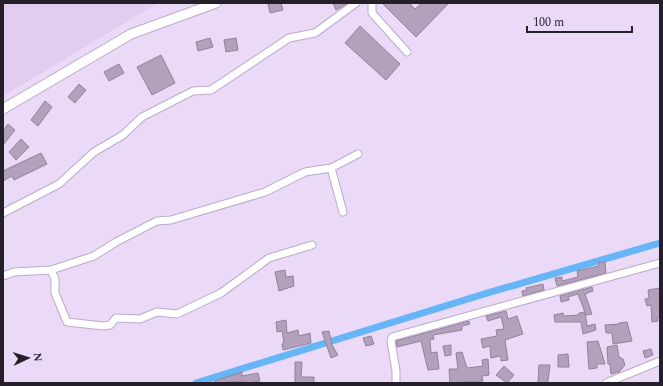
<svg xmlns="http://www.w3.org/2000/svg" width="663" height="386" font-family="Spectral,serif">
<style>
.built{fill:#e2cdf1}
.lines{fill:none;stroke-linecap:round;stroke-linejoin:round}
.canal{stroke:#66b6f7;stroke-width:7}
.building{fill:#b3a1bc;stroke:#93829c}
.minor-casing{stroke:#bcabc8;stroke-width:9}
.major-casing{stroke:#bcabc8;stroke-width:11}
.minor{stroke:#fff;stroke-width:7}
.major{stroke:#fff;stroke-width:9}
</style>
<rect width="100%" height="100%" fill="#ead9f7"/>
<!-- built -->
<path class="built" d="M3 3H158L3 96Z"/>
<g class="lines">
<!-- canal -->
<path class="canal" d="M196 383 484 294 660 243"/>
</g>
<!-- building -->
<path class="building" d="M273 3H281L283 10 270 13 268 4Z
M333 3H348L336 10Z
M382 3H409L415 9 422 3H449L416 37Z
M360 26 400 64 386 80 345 43Z
M210 38 213 47 198 51 196 42Z
M236 38 238 50 226 52 224 40Z
M161 55 175 83 152 95 137 67Z
M119 64 124 73 109 81 104 72Z
M79 84 86 90 75 103 68 97Z
M45 101 52 107 38 126 31 120Z
M8 124 15 130 3 145V131Z
M21 139 29 147 16 160 9 152Z
M41 153 47 164 14 180 12 176 3 181V171Z
M599 262H605L606 273 557 286 555 278 562 277V281L578 277 577 271 599 266Z
M285 270 286 277 293 276 294 286 279 291 275 272Z
M543 284 544 290 523 296 522 291 527 290 526 288Z
M592 287 593 291 585 294 592 314 586 315 578 294 568 297 569 300 561 302 560 296Z
M660 288V318H657L658 321 652 322 651 305 647 306 645 299 649 298 648 290Z
M506 311 508 319 517 316 523 334 505 340 508 360 501 361V356L491 358 490 346 483 348 481 339 497 336 496 330 504 329 501 317 488 321 486 316Z
M585 312 587 326 595 324 596 330 583 334 581 322H555L554 315 563 313 564 316 579 315V313Z
M286 320 287 333 298 330 299 336 310 333 311 343 283 350 282 344 284 343 282 331 277 332 276 322Z
M469 321 470 324 462 326V330L433 335 434 339 430 340 431 353 437 352 439 369 428 370 421 341 397 347 396 341Z
M627 322 632 341 613 344 612 333H606L605 325 619 324V323Z
M329 331 332 345 338 355 331 358 322 332Z
M371 336 374 344 366 346 363 338Z
M598 341 605 364H597V368L589 369 587 342Z
M451 345V355L445 356 443 346Z
M617 345 619 357 623 359 625 365 619 372 611 374 610 364H608L607 347Z
M651 349 653 355 645 358 643 351Z
M462 352 467 368 483 366 482 360 488 359 489 375 482 376 483 381 450 383 449 369H458L456 353Z
M568 354 569 367H558V355Z
M295 362H302L301 377H314V383H295Z
M539 365H550L548 381 547 383H538Z
M504 366 514 375 507 383 496 375Z
M242 372V376L258 373 260 381 248 383 246 381 215 383V381Z"/>
<g class="lines">
<!-- minor casing -->
<g class="minor-casing">
<path id="minor" d="M372 3V13L407 52
M331 168 343 212
M3 213 59 184 94 152 123 135 142 117 193 91 211 90 289 38 315 33 356 3
M51 270 55 279V293L67 322 103 326 110 325 116 318 140 319 157 312 177 314 221 293 269 258 312 245
M3 276 14 272 51 270 94 256 116 242 157 221 171 220 265 192 305 172 331 168 358 154
M396 383V371L391 341 392 337 660 263
M606 383 660 361"/>
</g>
<!-- major casing -->
<g class="major-casing">
<path id="major" d="M3 109 131 34 216 3"/>
</g>
<!-- minor -->
<use href="#minor" class="minor"/>
<!-- major -->
<use href="#major" class="major"/>
</g>
<!-- border -->
<rect width="663" height="386" fill="none" stroke="#251f2a" stroke-width="8"/>
<!-- north arrow -->
<g transform="translate(28 358) rotate(86)" stroke="#ead9f7" stroke-width="3" paint-order="stroke">
<path d="M0-3L7 15L0 10L-7 15Z" fill="#251f2a"/>
<text y="-6" font-size="11" font-weight="bold" text-anchor="middle" fill="#251f2a">N</text>
</g>
<!-- scale -->
<path d="M527 26v6h105v-6" fill="none" stroke="#251f2a" stroke-width="2"/>
<text x="533" y="26" font-size="12" fill="#251f2a" stroke="#ead9f7" stroke-width="3" paint-order="stroke">100 m</text>
</svg>
